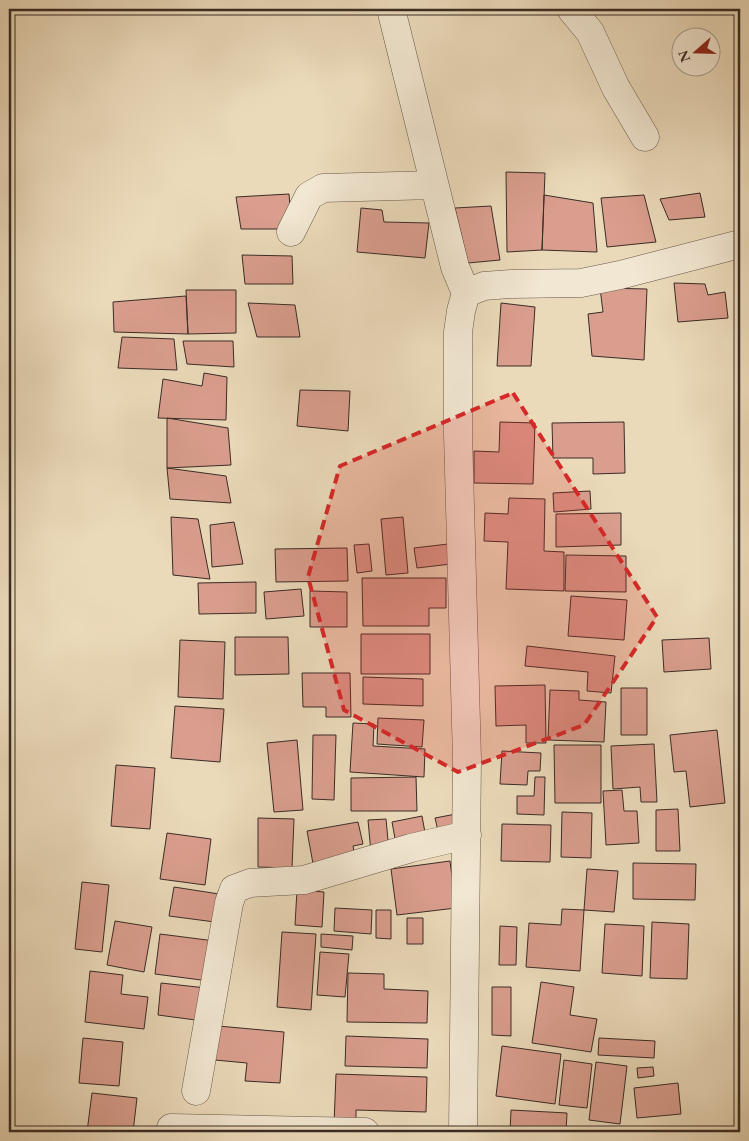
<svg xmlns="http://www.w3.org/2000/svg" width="749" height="1141" font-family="'EB Garamond',serif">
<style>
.building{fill:#da9e8e;stroke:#3a2c26}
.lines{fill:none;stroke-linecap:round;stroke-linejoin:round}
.minor-casing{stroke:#66584b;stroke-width:29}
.minor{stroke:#f2e7d2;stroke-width:28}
.marked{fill:#d62828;fill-opacity:0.2;stroke:#d62828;stroke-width:4;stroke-dasharray:10 6;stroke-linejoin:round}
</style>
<rect width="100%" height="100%" fill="#ebdaba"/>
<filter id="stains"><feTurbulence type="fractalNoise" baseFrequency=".004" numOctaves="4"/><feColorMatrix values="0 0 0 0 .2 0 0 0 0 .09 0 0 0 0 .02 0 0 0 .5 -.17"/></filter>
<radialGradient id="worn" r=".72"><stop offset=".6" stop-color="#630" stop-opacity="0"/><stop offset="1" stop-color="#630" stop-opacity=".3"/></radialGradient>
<!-- building -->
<path class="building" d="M506 172 545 173 542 250 507 252Z
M700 193 705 217 669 220 660 199Z
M289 194 292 229H241L236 197Z
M544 195 593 203 597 252 542 250Z
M644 195 656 242 607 247 601 198Z
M491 206 500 260 468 263 455 208Z
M361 208 382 210 384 222 429 223 425 258 357 252Z
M242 255 292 256 293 284H245Z
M674 283 705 284 708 295 725 292 728 318 678 322Z
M600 288 647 289 644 360 592 356 588 314 603 312Z
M186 290H236V333L188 334Z
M186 296 188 334 114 332 113 302Z
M248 303 295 305 300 337H257Z
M501 303 535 307 531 366H497Z
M122 337 174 339 177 370 118 368Z
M183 341H233L234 367 187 364Z
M204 373 227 377 226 420 158 418 163 379 202 386Z
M300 390 350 391 348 431 297 426Z
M167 418 228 428 231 465 167 468Z
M500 422 535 423 533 484 474 483V451L499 452Z
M624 422 625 473 593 474V458H553L552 423Z
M167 468 226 476 231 503 170 499Z
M590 491 591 509 554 512 553 493Z
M509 498 545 499 544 551 564 552V591L506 589 508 542 484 541 485 513 508 514Z
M621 513V545L556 547V514Z
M171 517 198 519 210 579 173 575Z
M403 517 408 573 386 575 381 519Z
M234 522 243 564 212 567 210 525Z
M369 544 372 571 357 573 354 545Z
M448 544 451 564 417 568 414 548Z
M347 548 348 581 276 582 275 549Z
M566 555 626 556V592L565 591Z
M362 578H446V608H429V626H363Z
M256 582V613L199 614 198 583Z
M301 589 304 616 266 619 264 592Z
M310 591 347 592V627H310Z
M571 596 627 600 624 640 568 636Z
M361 634H430V674H361Z
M235 637H288L289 674 235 675Z
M709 638 711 669 664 672 662 640Z
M180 640 225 642 223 699 178 697Z
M527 646 615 656 611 693 587 691 588 672 525 666Z
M302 673H350L351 717H326V707H303Z
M363 677 423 679V706L363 704Z
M545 685 546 743H526V725L496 726 495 686Z
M621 688H647V735H621Z
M550 690 579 691V700L606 702 604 742 548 740Z
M175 706 224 709 220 762 171 758Z
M378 718 424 720 422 747 377 744Z
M353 723 374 724 373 746 425 749 424 777 350 772Z
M717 730 725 803 690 807 686 771 674 772 670 735Z
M313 735H336L334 800 312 799Z
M297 740 303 810 274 812 267 743Z
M654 744 657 802H641L640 787 613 789 611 746Z
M554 745H601V803H555Z
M502 751 541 753 540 771H528L527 785 500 784Z
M116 765 155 768 150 829 111 826Z
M416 777 417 811H351V778Z
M535 777H545L544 815 517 814V796H534Z
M622 790 624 811H637L639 843 606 845 603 791Z
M678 809 680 851H656V810Z
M562 812 592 813 591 858 561 857Z
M456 814 460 831 439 835 435 818Z
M422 816 426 838 396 844 392 822Z
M258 818 294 819 292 868 258 867Z
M386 819 389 851 371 853 368 820Z
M358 822 363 844 353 846 356 862 314 869 307 831Z
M502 824 551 825 550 862 501 861Z
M167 833 211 839 205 885 160 879Z
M450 861 456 908 397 915 391 869Z
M633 863 696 864 695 900 633 899Z
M587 869 618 871 614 912 584 910Z
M82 882 109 885 102 952 75 949Z
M174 887 219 894 215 922 169 916Z
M297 890 324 892 322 927 295 925Z
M335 908 372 910 371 934 334 931Z
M562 909 584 910 580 971 526 967 529 923 561 925Z
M376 910H391V939L376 938Z
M407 918H423V944H407Z
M115 921 152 927 144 972 107 965Z
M652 922 689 924 687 979 650 978Z
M605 924 644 926 642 976 602 973Z
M500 926 517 927 516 965H499Z
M282 932 316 934 311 1010 277 1007Z
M160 934 215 941 209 981 155 974Z
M321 934 353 936 352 950 321 947Z
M320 952 349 954 345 997 317 995Z
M90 971 123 975 121 994 148 997 144 1029 85 1022Z
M348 973 384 974V989L428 991 427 1023 347 1022Z
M541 982 574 987 570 1015 597 1019 591 1052 532 1043Z
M161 983 206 988 203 1021 158 1015Z
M492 987H511V1036L492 1035Z
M218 1026 284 1032 280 1083 245 1081 247 1063 215 1060Z
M346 1036 428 1039 427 1068 345 1066Z
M83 1038 123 1042 119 1086 79 1083Z
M599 1038 655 1041 654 1058 598 1055Z
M502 1046 561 1054 555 1104 496 1096Z
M564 1060 592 1064 587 1108 559 1105Z
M596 1062 627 1066 620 1124 589 1120Z
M653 1067 654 1076 638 1078 637 1068Z
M336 1074 427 1077 426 1112 356 1110V1125L334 1124Z
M678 1083 681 1114 637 1118 634 1088Z
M92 1093 137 1098 133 1132H87Z
M511 1110 567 1113 566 1132H510Z
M575 1129H591L592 1132H575Z"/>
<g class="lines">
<!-- minor casing -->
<g class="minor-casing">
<path id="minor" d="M391 9 455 267 466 293
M571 9 590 32 616 88 645 137
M291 232 309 196 323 188 434 185
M196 1091 229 903 234 889 250 883 304 880 411 848 467 835
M171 1128 365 1132
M463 1132 467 759 458 434V332L461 311 466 293 484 286 511 284 581 283 620 275 740 244"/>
</g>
<!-- minor -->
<use href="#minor" class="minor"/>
</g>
<!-- marked area -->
<path class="marked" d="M513 393 657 617 584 725 458 772 344 710 308 577 340 466Z"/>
<!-- margin -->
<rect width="749" height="1141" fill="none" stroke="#ebdaba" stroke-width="30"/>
<rect x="10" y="10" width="729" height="1121" fill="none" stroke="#3a2c26" stroke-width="2.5"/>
<rect x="15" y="15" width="719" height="1111" fill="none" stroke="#3a2c26"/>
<!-- north arrow -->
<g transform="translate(696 52) rotate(250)"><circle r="24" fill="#f2e7d2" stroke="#a89c8d"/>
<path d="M0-4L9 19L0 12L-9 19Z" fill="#8f2418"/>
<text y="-8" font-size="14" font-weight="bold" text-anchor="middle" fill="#3a2c26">N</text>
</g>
<rect width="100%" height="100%" filter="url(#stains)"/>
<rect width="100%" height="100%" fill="url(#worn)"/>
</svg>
